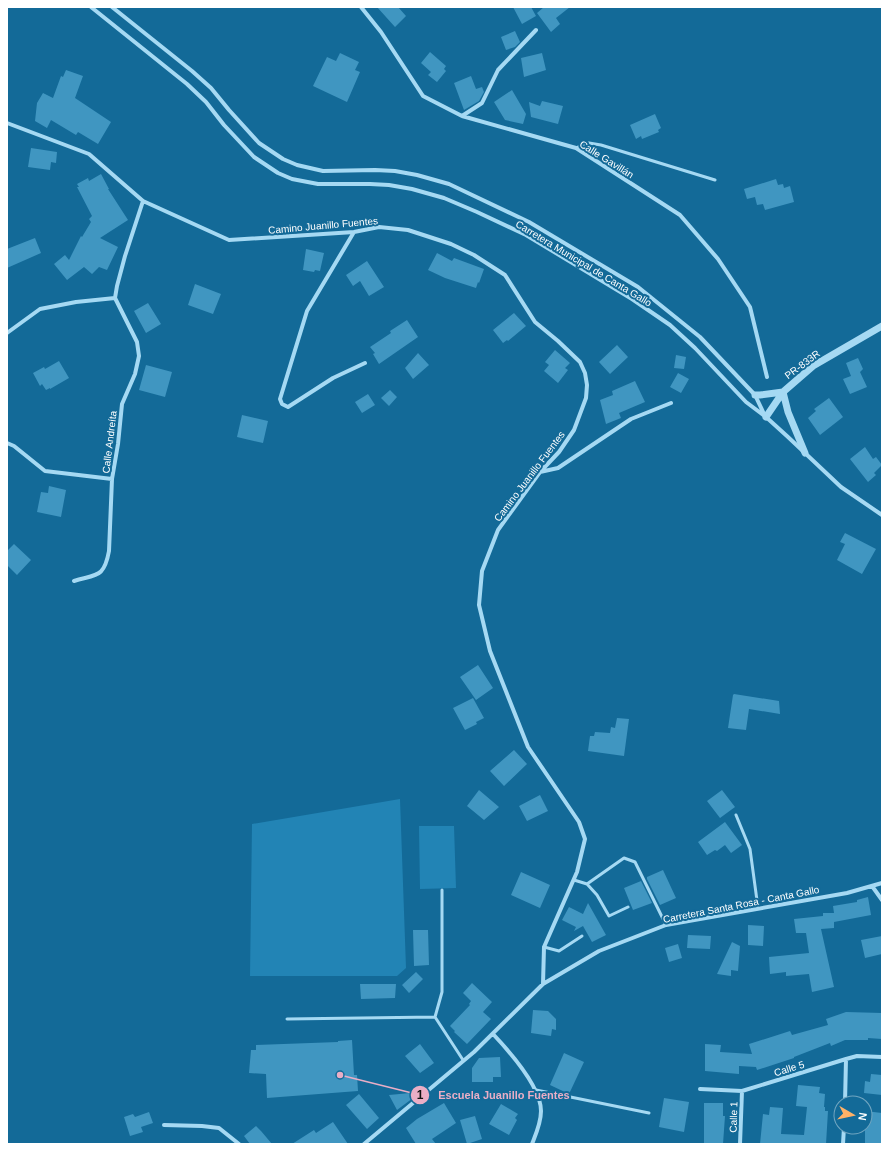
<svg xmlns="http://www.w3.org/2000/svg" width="889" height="1151" font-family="Helvetica,sans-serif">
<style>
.green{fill:#2284b5}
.building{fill:#4096c1}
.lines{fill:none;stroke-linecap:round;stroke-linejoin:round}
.service{stroke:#a5d9f3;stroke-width:3}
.minor{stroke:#a5d9f3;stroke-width:4}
.tertiary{stroke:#a5d9f3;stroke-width:7}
.labels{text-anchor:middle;stroke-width:4;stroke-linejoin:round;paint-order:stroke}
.street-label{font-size:10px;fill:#fff;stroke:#136a98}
.leader{fill:none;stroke:#eaaec6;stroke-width:1.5}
.callout-dot{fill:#eaaec6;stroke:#136a98;stroke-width:1.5}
.mark-label{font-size:12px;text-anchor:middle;font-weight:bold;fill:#111}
.callout-label{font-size:11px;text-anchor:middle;font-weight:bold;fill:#eaaec6;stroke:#136a98;stroke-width:4;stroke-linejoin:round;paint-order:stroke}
</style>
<rect width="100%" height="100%" fill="#136a98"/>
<!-- green -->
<path class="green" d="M400 799 406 968 397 976H250L252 824Z
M419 826H454L456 888 420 889Z"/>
<!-- building -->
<path class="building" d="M377 7H398L406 16 395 27Z
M513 7H531L536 16 522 24Z
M544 7H570L556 18 560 24 551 32 537 13Z
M515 31 520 42 515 47 506 50 501 37Z
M430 52 446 66 444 69 446 71 437 82 428 75 431 72 421 63Z
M340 53 359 62 355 70 360 72 347 102 313 86 327 57 336 61Z
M542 53 546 70 524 77 521 58Z
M66 70 83 76 75 98 111 122 98 144 78 132 76 135 51 120 47 128 35 121 37 103 43 93 53 98 61 76 63 77Z
M471 76 476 89 482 87 484 92 479 101 464 110 454 83Z
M512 90 526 114 523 124 505 120 494 102Z
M542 101 563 106 558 124 531 117 529 102 540 106Z
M655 114 661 128 658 130 659 132 642 139 641 136 636 139 630 125Z
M31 148 57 152 56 163 51 162 50 170 28 167Z
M101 174 109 189H108L128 220 100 238 118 247 107 270 99 267 92 274 84 267 67 280 54 264 65 255 69 260 81 236 82 237 91 222 89 219 92 216 77 187H79L77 184 88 178 89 181Z
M776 179 778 185 783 184 784 188 790 186 794 202 765 210 763 204 757 205 755 197 747 199 744 189Z
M35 238 41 253 7 268V249Z
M306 249 324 253 320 271 315 270 314 272 303 270Z
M437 253 452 261 454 258 484 269 479 283 478 282 476 288 445 278 428 270Z
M367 261 384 287 369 296 360 281 353 286 346 275Z
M195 284 221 294 213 314 188 305Z
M148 303 161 324 146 333 134 311Z
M514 313 526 326 508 341 507 340 503 343 493 330Z
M407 320 418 337 379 364 373 354 375 353 370 347 391 333 390 331Z
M617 345 628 357 610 374 599 362Z
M555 350 570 363 565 368 568 370 558 383 544 371 549 365 545 362Z
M418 353 429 365 413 379 405 368Z
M676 355 686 357 684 369 674 368Z
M858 358 863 369 860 372 867 387 850 394 843 379 851 376 846 363Z
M59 361 69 378 50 389V388L46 390 42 384 40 386 33 373 44 367 45 369Z
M146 365 172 372 165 397 139 390Z
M678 373 689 379 681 393 670 387Z
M635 381 645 402 619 413 621 418 606 424 600 400 613 395 612 391Z
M390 390 397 397 389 406 381 398Z
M368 394 375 405 362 413 355 402Z
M829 398 843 417 820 435 808 418 816 411 814 409Z
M242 415 268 421 263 443 237 437Z
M865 447 873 459 876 457 882 465 874 473 876 475 868 482 850 459Z
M49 486 66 490 61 517 37 512 41 492 48 493Z
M845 533 876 549 862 574 837 560 845 544 840 542Z
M14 544 31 560 17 575 7 565V551Z
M478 665 493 688 476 700 460 677Z
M734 694 779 701 780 714 749 709 746 730 728 728 733 695Z
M473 698 484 718 476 722 477 724 465 730 453 708Z
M617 718 629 719 624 756 588 751 590 736H594L595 732 610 733 611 727 615 728Z
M514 750 527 764 504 786 490 771Z
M479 790 499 807 484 820 467 806Z
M722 790 735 807 720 818 707 801Z
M540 795 548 811 527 821 519 806Z
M725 822 742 845 731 853 725 845 717 851 715 850 707 855 698 842Z
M663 870 676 898 660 905 647 879V877Z
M521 872 550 885 540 908 511 895Z
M641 881 652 903 633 910 624 888Z
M868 897 871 915 834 922V928L821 929 834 987 812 992 809 974 786 976V972L770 974 769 957 809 953 806 933H796L794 919 823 916V913H834L833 906 857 902V900Z
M588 903 606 935 592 942 583 926 574 931 576 927 562 920 569 907 583 914Z
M748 925 764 926 763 946 748 945Z
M413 930H428L429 965 414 966Z
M688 935 711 936 710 949 687 948Z
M882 936V954L865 958 861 940Z
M732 942 740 946 738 971 731 970V976L717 974Z
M678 944 682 958 669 962 665 948Z
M416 972 423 979 409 993 402 985Z
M472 983 492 1002 483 1012 491 1019 467 1044 454 1032 455 1031 450 1026 470 1005 469 1004 471 1001 463 993Z
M360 984H396L395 998 361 999Z
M533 1010 548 1011 556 1019V1030L552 1029 551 1036 531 1033Z
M846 1012 882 1013V1039L868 1038V1040H845L831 1046 830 1043 794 1057V1058L757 1070 756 1067 739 1066V1074L705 1071V1044L721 1045 720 1052 752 1054 749 1044 790 1031 792 1035 828 1025 826 1019Z
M352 1040 354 1075H357L358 1091 267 1098 266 1074 249 1073 251 1050H256V1045L338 1042V1041Z
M420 1044 434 1063 420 1073 405 1056Z
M564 1053 584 1062 569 1094 550 1085Z
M500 1057 501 1077H493V1082H472V1068L479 1058Z
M871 1074 882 1075V1095L864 1093 865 1081 870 1082Z
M798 1085 820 1087 819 1093 825 1094 824 1107H825V1111H828L826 1144H760L763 1114 769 1115 770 1107 783 1108 781 1134 804 1135 807 1107 796 1106Z
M421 1092 397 1110 389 1095Z
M359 1094 379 1118 367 1129 346 1105Z
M664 1098 689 1102 684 1132 659 1127Z
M444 1103 456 1123 432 1139 436 1144H416L406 1128 417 1119Z
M704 1103H723V1116H725L723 1144H704Z
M501 1104 518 1114 515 1118 517 1120 509 1135 489 1124Z
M865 1111 882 1113 881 1144H865Z
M149 1112 153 1123 141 1127 143 1132 130 1136 124 1117 133 1114 135 1117Z
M475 1116 482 1139 467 1144 460 1120Z
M333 1122 348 1144H292L314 1130 316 1133Z
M256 1126 261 1131 272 1144H250L244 1136Z"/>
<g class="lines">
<!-- service -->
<path class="service" d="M576 148 589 143 601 145 715 180
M736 815 750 849 758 908
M574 880 587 884 597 895 609 916 628 907
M587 884 624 858 635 862 666 925
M544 947 559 951 582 936
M435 1017 442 992V890
M287 1019 435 1017 463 1060
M536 1090 649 1113"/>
<!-- minor -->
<path class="minor" d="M91 7 187 84 206 102 224 125 254 157 278 173 292 179 318 184H370L389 185 412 189 444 198 477 212 526 235 632 299 670 325 695 348 746 402 766 417 788 437 841 487 882 515
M112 7 192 71 211 88 229 110 259 143 283 159 297 165 323 171 375 170 395 171 417 175 449 184 529 222 638 287 700 337 755 395 764 414
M361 7 381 32 423 96 462 116 576 148 680 215 718 259 750 307 767 377
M462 116 482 103 498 70 536 30
M7 123 89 154 143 201 229 240 354 232 379 227 408 230 451 244 474 255 505 275 535 322 558 341 580 362 585 373 587 385 586 398 574 430 559 452 540 472 498 530 482 571 479 605 490 651 528 747 579 822 585 839 577 872 544 947 543 984
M354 232 307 311 280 399 282 404 288 407 333 378 365 363
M7 333 40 309 76 302 115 298
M7 443 14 446 45 471 112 479
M540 472 558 468 631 419 671 403
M74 581C97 574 104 578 109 551L112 479 118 444 122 404 135 374 139 356 137 342 115 298 117 286 125 256 143 201
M872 886 882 900
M493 1034C509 1051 541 1087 541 1111 541 1123 536 1134 532 1144
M700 1089 742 1091 846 1059 857 1056 882 1057
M845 1103 846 1059
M164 1125 202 1126 219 1128 239 1144
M364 1144 474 1052 543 984 599 951 666 925 847 893 882 883
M740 1144 742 1091
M843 1144 844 1127"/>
<!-- tertiary -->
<path class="tertiary" d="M755 395H760L783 392 788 412 805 453
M766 417 783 392 813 366 882 326"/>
</g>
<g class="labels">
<!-- street labels -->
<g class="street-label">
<text transform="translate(607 159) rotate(32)" y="4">Calle Gavillán</text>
<text transform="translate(323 225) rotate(-5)" y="4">Camino Juanillo Fuentes</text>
<text transform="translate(584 263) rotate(31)" y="4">Carretera Municipal de Canta Gallo</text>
<text transform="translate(802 364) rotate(-37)" y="4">PR-833R</text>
<text transform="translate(109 442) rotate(-83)" y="4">Calle Andreíta</text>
<text transform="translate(529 476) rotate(-53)" y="4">Camino Juanillo Fuentes</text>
<text transform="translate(741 904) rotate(-11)" y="4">Carretera Santa Rosa - Canta Gallo</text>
<text transform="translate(789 1068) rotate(-17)" y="4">Calle 5</text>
<text transform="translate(733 1117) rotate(-88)" y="4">Calle 1</text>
</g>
</g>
<!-- callouts -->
<path class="leader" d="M340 1075L420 1095"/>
<g class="callout-dot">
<circle cx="340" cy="1075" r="4"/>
<circle cx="420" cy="1095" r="10"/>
</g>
<g class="mark-label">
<text x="420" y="1099">1</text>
</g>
<g class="callout-label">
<text x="504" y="1099">Escuela Juanillo Fuentes</text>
</g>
<!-- border -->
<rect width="889" height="1151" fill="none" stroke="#ffffff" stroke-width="16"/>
<!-- north arrow -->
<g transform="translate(853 1115) rotate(99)"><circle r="19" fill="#136a98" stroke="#71a6c1"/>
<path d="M0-3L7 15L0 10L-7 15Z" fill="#ffb167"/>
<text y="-6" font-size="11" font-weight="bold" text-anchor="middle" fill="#ffffff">N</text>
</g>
</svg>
